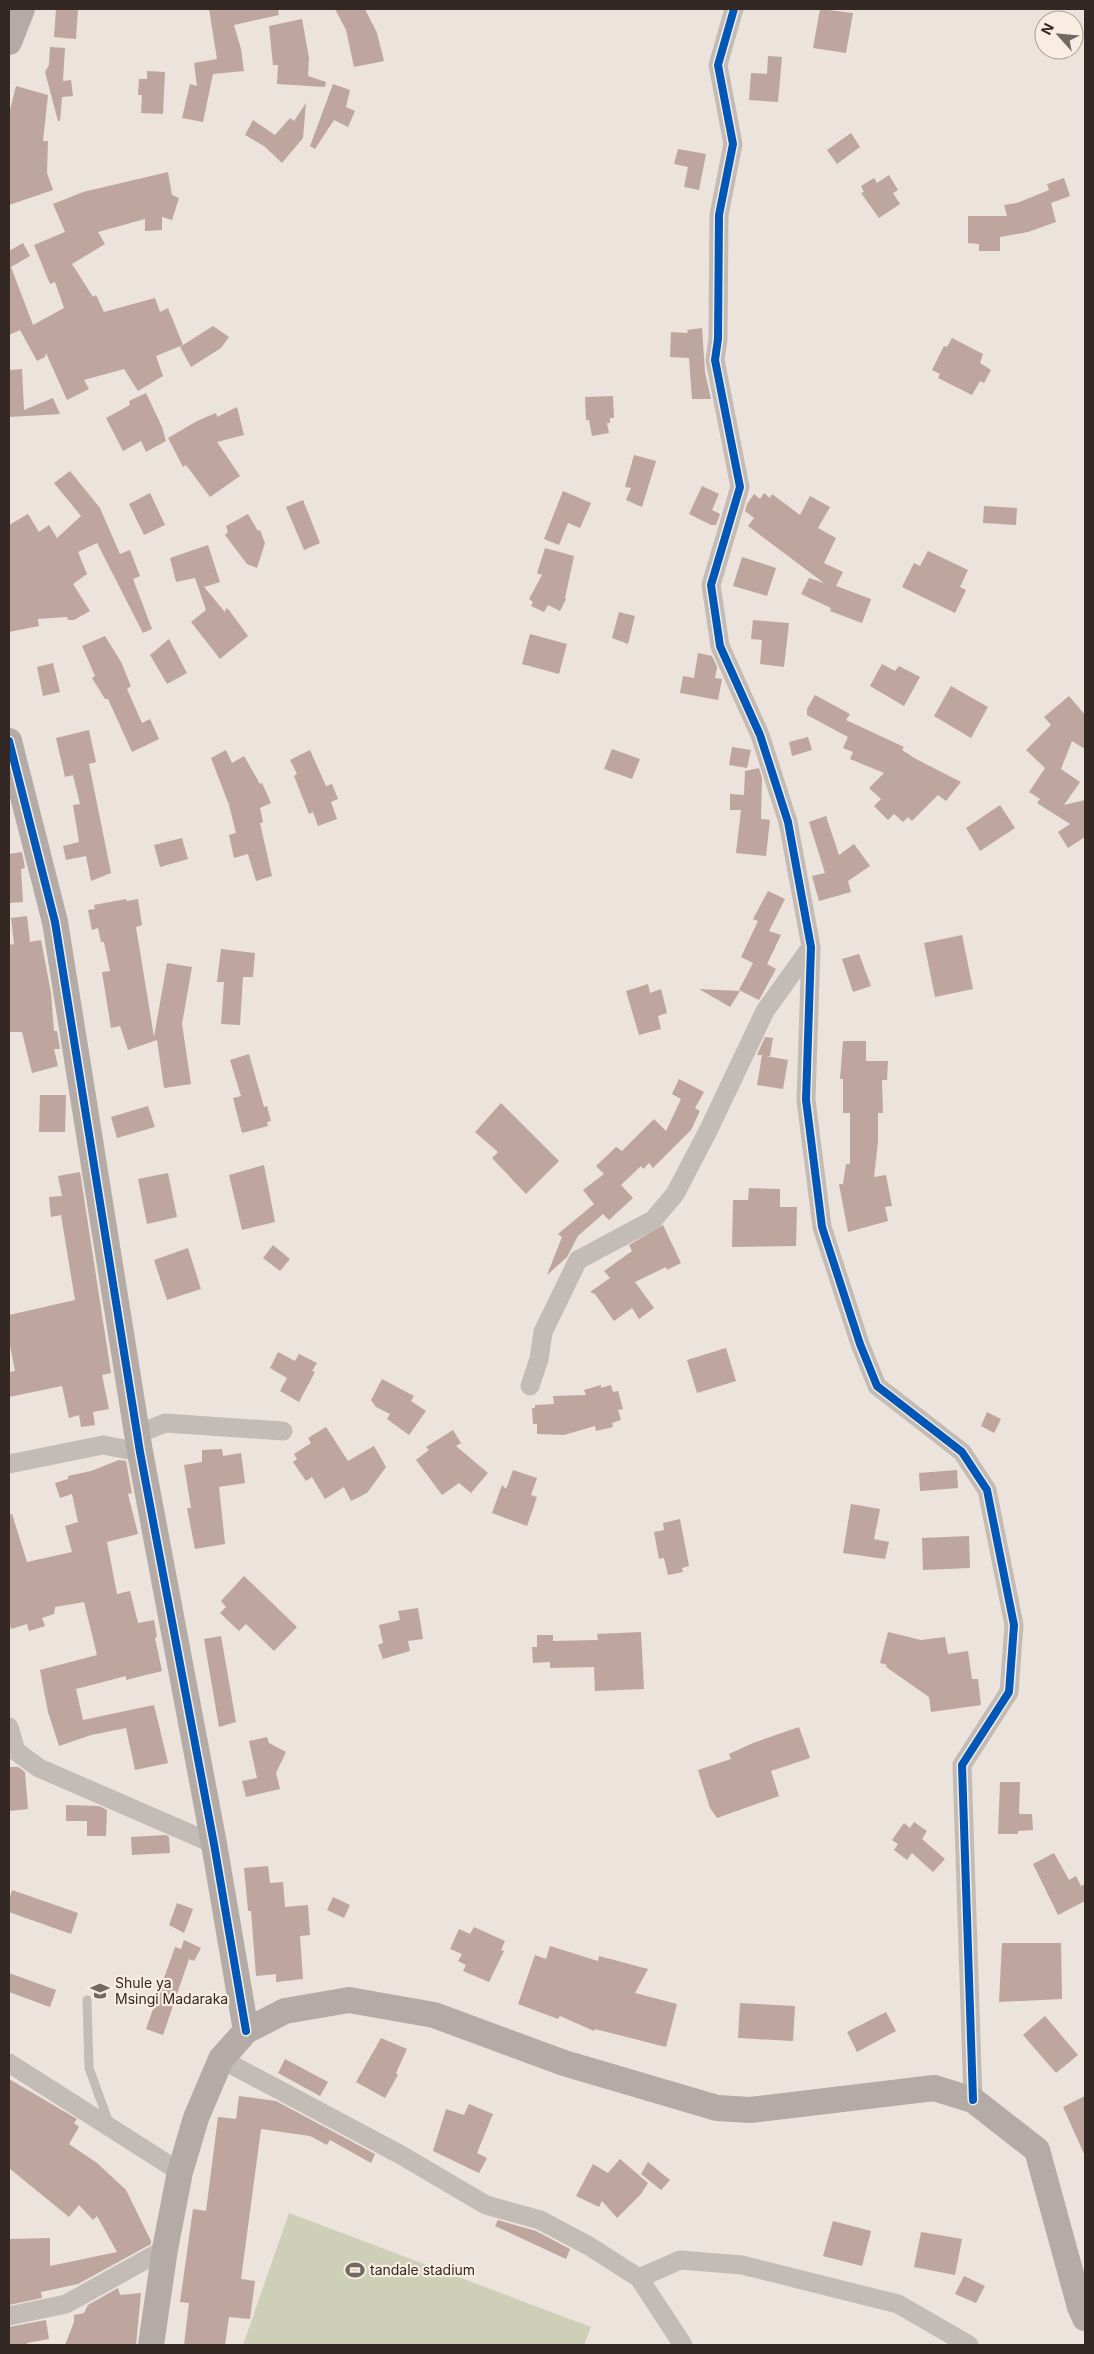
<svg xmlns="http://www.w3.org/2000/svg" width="1094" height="2354" font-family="Inter,sans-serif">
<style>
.green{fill:#cdcfb6}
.building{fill:#bea59d}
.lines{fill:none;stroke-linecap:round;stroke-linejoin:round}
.lane{stroke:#c3bbb5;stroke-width:9}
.street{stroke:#c3bbb5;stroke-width:19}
.secondary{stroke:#b4aba6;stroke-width:26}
.cycleway-casing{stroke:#f9ede1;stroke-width:11}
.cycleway{stroke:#0057b8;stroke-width:8}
.labels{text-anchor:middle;stroke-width:4.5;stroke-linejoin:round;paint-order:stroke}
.poi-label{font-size:14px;fill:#332824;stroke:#f9ede1;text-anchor:start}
</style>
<rect width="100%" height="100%" fill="#ebe3dc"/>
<!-- green -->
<path class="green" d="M289 2213 591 2327 584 2345H243Z"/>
<!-- building -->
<path class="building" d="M56 9H78L76 39 54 37Z
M209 9H278L279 15 234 25 241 49 244 71 213 74 203 122 182 118 190 84 197 86 194 63 217 59Z
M335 9H365L377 33 384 61 354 67 346 30Z
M820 9 853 13 846 53 813 48Z
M302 19 309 58 308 76 326 82 325 87 277 84 278 65H273L269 26Z
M50 47 65 48 63 81 71 80 73 96 62 97 60 121H58L45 72 49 65Z
M768 56 782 57 778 102 749 100 751 73 767 74Z
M147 71 165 72 163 114 141 113 142 95H138L139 79H147Z
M333 84 350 90 346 107 355 111 348 127 334 120 315 149 310 146Z
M16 86 48 95 43 141H48L47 173 53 190 9 205V114Z
M306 103 303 138 282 163 264 146 245 135 253 120 275 135 290 118 294 121Z
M851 133 860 147 837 164 827 150Z
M678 149 706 154 699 190 684 187 688 167 674 164Z
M168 172 172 195 179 198 172 220 162 217V230L145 231V219L98 232 105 244 72 264 93 297 96 295 104 312 155 298 160 312 168 308 183 345 156 356 163 376 138 391 124 369 84 380 89 389 67 400 46 353 45 357 37 361 20 330 9 335V251L23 243 30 256 11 267 33 325 64 308 55 282 50 284 34 245 65 232 53 204 83 192Z
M889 175 898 190 893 193 900 204 879 218 861 193 864 192 861 186 874 178 877 183Z
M1064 178 1070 196 1051 203 1056 222 1028 232 1000 237V251H979V244L968 243V216H1007L1004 205 1017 203 1049 190 1047 184Z
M213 326 229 337 221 348 191 367 180 347Z
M702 328 705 372 711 399H692L689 358 670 357 671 332 688 333 687 330Z
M952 338 983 354 980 363 991 370 984 383 980 381 972 395 938 378 940 374 932 370 944 346 947 347Z
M22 369 24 410 53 398 60 414 9 417V370Z
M146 393 162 427 166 441 146 452 141 441 123 451 106 418 130 405 129 401Z
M613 396 614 418H610V423H607L609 433 592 436 589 420H586L585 397Z
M237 407 244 435 217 442 240 476 210 497 186 465 183 467 168 438 197 421 216 413 217 417Z
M634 455 656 461 642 507 626 500 631 488 625 487Z
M70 471 100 508 120 554 130 550 140 576 133 579 152 629 143 633 97 543 78 552 87 574 73 584 90 611 74 620H68L67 617 38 619 39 626 9 632V525L28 514 39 532 49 525 57 538 81 516 54 483Z
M702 486 719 494 712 510 720 514 716 525H711L689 514Z
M563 491 591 503 580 528 568 523 559 545 544 539Z
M150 493 165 525 144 535 129 504Z
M764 493 770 498 772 494 800 515 810 496 830 507 818 528 836 538 824 563 843 572 836 586 871 599 862 623 830 611 831 608 801 594 809 578 824 583 748 526 754 518 745 511 747 504 754 494 760 499Z
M303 500 320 543 304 550 286 507Z
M984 506 1017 508 1016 525 983 523Z
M248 514 258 531 260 530 265 543 257 568 247 564 225 535 228 532 226 526Z
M208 545 220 582 204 587 225 612 226 608 229 610 248 636 220 659 191 622 206 610 195 578 176 582 170 558Z
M545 548 574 556 565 598 566 599 560 611 548 605 544 612 531 606 533 602 529 599 542 575 537 573Z
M928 551 968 570 960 587 966 590 955 613 902 587 914 563 920 566Z
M742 557 776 568 767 596 733 586Z
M619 612 635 616 628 644 612 638Z
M753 620 789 623 784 667 760 664 762 640 751 639Z
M530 634 567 644 559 674 522 664Z
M105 636 121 662 131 686 127 689 142 723 150 719 159 739 132 752 108 699H105L92 678 95 676 82 646Z
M169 639 187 673 167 684 150 655Z
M698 653 712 656 717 667 715 678 722 679 718 700 680 693 683 676 694 678Z
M53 663 60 692 43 696 37 667Z
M882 664 895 671 899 666 920 677 904 706 870 686Z
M951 686 988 707 971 738 934 716Z
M815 695 850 714 846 720 904 747 902 750 916 759 961 782 946 801 938 795 912 821 908 817 903 822 894 814 888 820 874 806 881 799 869 788 884 773 850 759 853 752 843 748 848 737 807 715V709Z
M1069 696 1085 715V749L1072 741 1061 769 1080 782 1064 805 1085 800V837L1068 848 1058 832 1070 824 1037 803 1040 799 1029 792 1045 768 1026 750 1051 725 1044 717Z
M89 730 96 762 89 764 111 873 91 881 86 856 66 860 63 846 79 842 73 805 80 804 73 775 65 777 56 738Z
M808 737 812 750 792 756 789 742Z
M732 747 751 750 747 768 729 765Z
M612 749 640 759 632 779 604 769Z
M226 750 232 763 244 756 260 784 262 783 271 803 260 808 263 822 260 823 272 876 256 881 248 854 234 858 229 835 236 833 229 805 211 758Z
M310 750 326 786 332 784 338 799 331 802 337 819 318 826 313 812 309 814 294 776 297 774 290 760Z
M759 768 762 778 761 819 770 820 766 856 736 853 741 810H730V794L744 795 745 771Z
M1000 805 1015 828 980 851 966 828Z
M826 816 839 855 854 844 870 866 848 881 851 892 819 901 812 876 825 873 809 822Z
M182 838 188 859 160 867 154 845Z
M22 852 25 868 21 869 23 902 9 903V854Z
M768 891 785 899 769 931 781 935 767 964 776 969 759 1000 739 990 753 963 741 957 758 921 753 919Z
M126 899 127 901 138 899 142 925 136 927 154 1037 167 963 192 967 182 1024 191 1084 164 1088 157 1040 128 1050 120 1026 111 1028 102 972 110 971 104 942H101L98 928 92 930 88 910 95 909 94 905Z
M27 916 30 942 41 940 51 993 54 1031H57L60 1049H54L58 1066 32 1073 22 1032H9V945L14 944 11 918Z
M962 935 973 989 935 997 924 943Z
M221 949 255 953 253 977H243L240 1025 221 1024 224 982H217Z
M859 954 871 986 853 992 842 959Z
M648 984 650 993 661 989 667 1013 658 1016 661 1029 639 1035 626 991Z
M699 989 740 991 730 1007Z
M765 1037 773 1038 770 1056H766L788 1060 783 1089 757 1085 762 1055H757Z
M843 1041H866V1061H888L887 1080H882L883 1113H878V1142L874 1177 886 1175 892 1206 885 1207 888 1221 848 1232 839 1184H843L846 1164H850V1113H843V1079H840Z
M249 1054 264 1107 267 1106 271 1121 267 1122 268 1126 242 1133 233 1098 241 1096 230 1060Z
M679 1079 704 1092 695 1108 700 1111 691 1130 653 1168 649 1163 643 1169 641 1166 621 1185 633 1198 609 1220 603 1214 578 1236 567 1257 547 1275 562 1237 558 1234 594 1204 583 1190 604 1174 596 1166 616 1147 622 1151 654 1119 666 1131 681 1099 672 1094Z
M40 1095H66L65 1132H39Z
M501 1103 559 1161 526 1194 492 1158 498 1152 475 1132Z
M148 1106 155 1127 117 1138 111 1117Z
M264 1165 275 1222 242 1230 229 1175Z
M80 1172 111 1373 102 1375 109 1409 93 1412 95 1425 81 1427 79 1415 69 1418 62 1386 9 1397V1372L15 1371 9 1340V1315L75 1300 61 1215 51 1217 49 1197 62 1196 58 1176Z
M168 1173 177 1217 147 1224 138 1179Z
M749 1188 780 1189V1207H797L796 1246 732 1247 733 1200H748Z
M663 1225 681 1263 667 1270 666 1267 635 1282 654 1308 639 1319 632 1308 614 1321 595 1294 590 1292 610 1278 604 1271 632 1251 629 1245Z
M273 1245 290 1259 280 1271 263 1258Z
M188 1248 201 1289 167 1300 154 1260Z
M726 1348 736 1381 697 1393 687 1360Z
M278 1352 295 1361 299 1354 317 1363 312 1371 315 1372 299 1402 280 1391 287 1378 270 1368Z
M382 1379 414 1396 411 1401 426 1411 409 1435 387 1419 390 1414 376 1407 371 1400Z
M601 1385V1388L611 1385 613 1392 618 1391 623 1409 618 1410 621 1420 612 1423 613 1427 596 1431 595 1426 564 1435 537 1434V1424H533L532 1408H535V1405L554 1404 553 1396 586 1395 584 1390Z
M987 1412 1001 1419 994 1433 981 1426Z
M326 1427 348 1461 374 1446 386 1467 367 1493 351 1501 344 1487 325 1499 312 1477 306 1481 293 1462 297 1459 294 1454 311 1443 308 1438Z
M453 1430 461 1443 456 1446 488 1473 471 1493 459 1483 442 1495 416 1460 429 1450 426 1447Z
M222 1449 223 1456 241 1453 245 1483 219 1487 225 1544 195 1549 187 1508H191L184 1465 202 1462V1450Z
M119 1460 126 1461 132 1493 128 1494 138 1534 107 1542 117 1594 130 1591 138 1623 154 1620 157 1637 155 1638 162 1671 126 1680V1676L76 1689 83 1720 154 1705 168 1763 135 1770 126 1728 91 1735 59 1746 48 1712 40 1670 97 1655 84 1602 55 1607 54 1614 42 1618 45 1626 29 1631 27 1624 11 1629 9 1620V1515L12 1514 27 1562 72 1552 65 1526 78 1522 72 1494 60 1498 55 1483 68 1479V1476L91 1471Z
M513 1470 537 1478 531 1495 537 1497 527 1526 492 1513 502 1485 506 1489Z
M957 1470 958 1488 920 1491 919 1473Z
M851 1504 880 1509 874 1539 889 1542 885 1559 843 1553Z
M680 1519 689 1566 682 1568 683 1572 668 1575 664 1558 659 1559 654 1532 664 1530 663 1523Z
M969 1536 970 1568 923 1570 922 1538Z
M244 1576 297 1627 274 1651 246 1624 239 1631 220 1613 226 1607 221 1601Z
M418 1608 423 1639 408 1641 410 1651 383 1659 378 1645 383 1643 379 1625 400 1620 398 1611Z
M641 1632 644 1689 595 1691 594 1667 550 1668V1662L533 1663 532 1647H537V1635H553V1641L598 1640 597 1634Z
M888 1632 921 1640 945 1637 948 1654 968 1651 972 1679H978L981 1705 931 1712 929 1697 886 1667 887 1665 880 1663Z
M221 1636 236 1722 219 1727 204 1639Z
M799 1727 810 1758 771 1771 779 1796 717 1818 710 1808 698 1770 731 1759 729 1754 753 1743Z
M267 1737 269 1743 286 1752 276 1773 280 1789 246 1797 242 1781 257 1778 249 1741Z
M9 1767H18L25 1772 28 1809 9 1811Z
M1000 1782H1020L1019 1814H1032L1033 1830 1018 1831V1834H998Z
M66 1805 99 1806 107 1810 106 1836H87V1821H66Z
M914 1822 927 1831 922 1839 945 1859 933 1872 912 1853 907 1860 894 1850 898 1844 892 1840 904 1823 910 1828Z
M166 1835 169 1837 170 1853 132 1855 131 1837Z
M1054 1853 1069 1880 1076 1876 1081 1886 1085 1884V1901L1058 1915 1033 1864Z
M268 1866 270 1883 283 1882 285 1907 308 1905 310 1935 300 1936 303 1979 276 1982V1974L256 1976 251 1911H248L244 1868Z
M12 1890 78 1913 71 1934 9 1912V1900Z
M333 1897 350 1905 344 1918 327 1910Z
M177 1903 193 1909 184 1933 169 1925Z
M474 1927 505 1941 501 1950 504 1951 489 1982 463 1971 466 1965 458 1961 462 1954 450 1949 459 1929 470 1934Z
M184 1940 201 1948 194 1961 189 1959 163 2035 146 2029 175 1947 181 1949Z
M1002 1943H1061L1062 1999 999 2002Z
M550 1946 598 1961 599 1956 648 1969 635 1993 677 2004 666 2047 595 2029 594 2031 560 2016 558 2019 518 2004 535 1955 546 1959Z
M9 1973 56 1990 50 2007 9 1992Z
M740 2003 795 2006 793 2041 738 2038Z
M886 2012 896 2031 857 2052 847 2032Z
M1045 2016 1078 2055 1056 2073 1023 2035Z
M381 2038 407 2049 396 2073 398 2075 385 2098 356 2082Z
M285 2059 328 2082 320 2096 278 2073Z
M9 2079 77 2119 74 2123 79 2127 69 2144 97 2163 126 2190 151 2241V2244L78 2284 41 2292 42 2298 9 2305V2239L50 2238V2266L117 2252 97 2216 93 2220 79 2205 69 2217 9 2168Z
M239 2096 276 2101 375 2154 371 2163 330 2140 327 2145 310 2136 261 2129 241 2279 255 2281 250 2319 229 2317 225 2345H184L189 2303 180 2302 193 2209 206 2211 218 2117 236 2119Z
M1085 2096V2156L1063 2107Z
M469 2104 493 2114 477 2153 487 2158 479 2173 433 2151 446 2109 464 2115Z
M620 2159 648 2183 641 2194 617 2218 602 2201 599 2207 576 2196 593 2164 608 2173Z
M648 2162 670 2180 661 2190 641 2174Z
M498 2220 536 2231 570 2249 566 2259 495 2226Z
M833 2221 871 2231 862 2266 823 2256Z
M921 2232 962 2239 955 2275 914 2267Z
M964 2276 985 2286 976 2303 955 2294Z
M118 2288 120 2295 141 2293 136 2345H65L74 2322V2315L84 2313 88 2305Z
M46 2320 49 2339 27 2343V2345H9V2327Z"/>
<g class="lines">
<!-- lane -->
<path class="lane" d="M87 2000 89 2068 109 2123"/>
<!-- street -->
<path class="street" d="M734 9 718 65 733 144 719 215 718 339 715 360 740 487 711 585 720 646 760 735 788 822 811 947 806 1100 822 1227 860 1344 877 1386 962 1452 987 1490 1014 1625 1009 1692 962 1765 973 2100
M530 1386 539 1359 543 1332 578 1260 653 1220 675 1194 708 1131 765 1011 811 947
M138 1434 165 1423 283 1431
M9 1464 103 1445 140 1452
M9 1727 16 1751
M9 1746 39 1768 214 1844
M221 2059 401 2155 486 2205 540 2220 589 2246 639 2278 683 2345
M9 2063 180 2172
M639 2278 680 2260 742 2265 898 2304 969 2345
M9 2316 66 2304 165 2249"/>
<!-- secondary -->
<path class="secondary" d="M9 42 22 9
M9 741 55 922 140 1452 214 1844 246 2031
M151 2345 165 2249 180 2172 196 2118 221 2059 246 2031 285 2011 349 2000 434 2015 564 2063 717 2108 750 2110 934 2088 973 2100 1037 2150 1080 2307 1085 2318"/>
<!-- cycleway casing -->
<g class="cycleway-casing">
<path id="cycleway" d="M734 9 718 65 733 144 719 215 718 339 715 360 740 487 711 585 720 646 760 735 788 822 811 947 806 1100 822 1227 860 1344 877 1386 962 1452 987 1490 1014 1625 1009 1692 962 1765 973 2100
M9 741 55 922 140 1452 214 1844 246 2031"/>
</g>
<!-- cycleway -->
<use href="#cycleway" class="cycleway"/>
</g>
<!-- icons -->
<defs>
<g id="school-bare" transform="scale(1.5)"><path d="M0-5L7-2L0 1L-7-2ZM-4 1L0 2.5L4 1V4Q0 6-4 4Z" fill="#736964" stroke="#f9ede1" stroke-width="2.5" paint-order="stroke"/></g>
<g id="stadium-bare" transform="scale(1.5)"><path d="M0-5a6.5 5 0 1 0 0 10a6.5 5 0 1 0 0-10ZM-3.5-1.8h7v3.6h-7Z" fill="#736964" stroke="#f9ede1" stroke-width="2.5" paint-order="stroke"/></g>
</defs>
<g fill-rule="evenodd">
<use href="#school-bare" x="100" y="1991"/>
<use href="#stadium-bare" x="355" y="2270"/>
</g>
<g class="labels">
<!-- poi labels -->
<g class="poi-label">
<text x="115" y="1988">Shule ya<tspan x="115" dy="16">Msingi Madaraka</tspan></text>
<text x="370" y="2275">tandale stadium</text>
</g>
</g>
<!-- border -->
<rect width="1094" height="2354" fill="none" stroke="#332824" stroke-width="20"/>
<!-- north arrow -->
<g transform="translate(1059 35) rotate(297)"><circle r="24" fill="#f9ede1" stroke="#aa9e95"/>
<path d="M0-4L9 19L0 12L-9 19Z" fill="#736964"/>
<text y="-8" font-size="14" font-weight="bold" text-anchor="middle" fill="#332824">N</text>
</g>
</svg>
